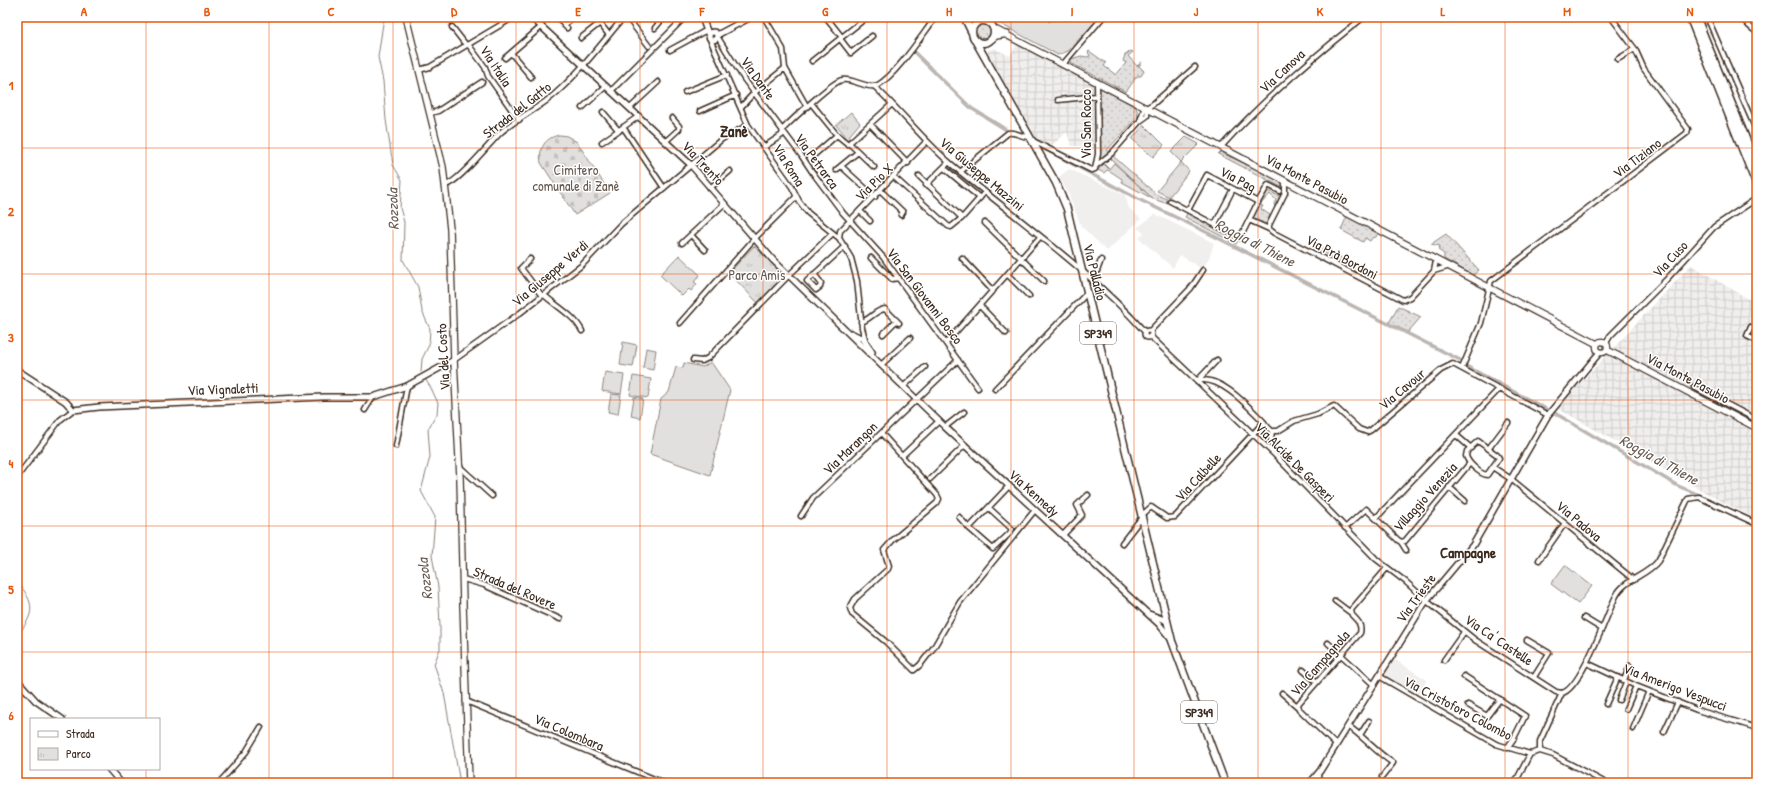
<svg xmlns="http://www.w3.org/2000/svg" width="1774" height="800" font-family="'Patrick Hand',sans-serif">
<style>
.built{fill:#f1efee}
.industrial{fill:url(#industrial-grid)}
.grass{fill:url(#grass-dots);stroke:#8e857e}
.cemetery{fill:url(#cemetery-stones);stroke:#8e857e}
.park{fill:url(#park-tufts);stroke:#8e857e}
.garden{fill:#e2e0de;stroke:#8e857e}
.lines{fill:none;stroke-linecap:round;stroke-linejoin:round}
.stream{stroke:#887e77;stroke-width:1}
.canal{stroke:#bcb6b3;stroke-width:3.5}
.minor-casing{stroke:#3b2a1e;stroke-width:7}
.tertiary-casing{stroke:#3b2a1e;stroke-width:8}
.secondary-casing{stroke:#3b2a1e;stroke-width:8}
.primary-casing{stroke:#3b2a1e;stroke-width:9}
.motorway-casing{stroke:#3b2a1e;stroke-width:10}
.minor{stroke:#fff;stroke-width:4}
.tertiary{stroke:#fff;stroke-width:5}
.secondary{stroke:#fff;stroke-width:5.5}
.primary{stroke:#fff;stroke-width:6}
.motorway{stroke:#fff;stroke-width:7}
.grid{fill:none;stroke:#e8590c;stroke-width:1;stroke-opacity:0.55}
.labels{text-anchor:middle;stroke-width:3;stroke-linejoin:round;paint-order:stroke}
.shield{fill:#fff;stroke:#766a62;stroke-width:1}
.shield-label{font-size:13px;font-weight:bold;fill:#3b2a1e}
.street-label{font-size:14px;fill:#3b2a1e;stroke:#fff}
.park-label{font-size:14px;fill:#65584e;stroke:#fff}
.water-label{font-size:15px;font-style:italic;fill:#685b52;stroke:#fff}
.neighbourhood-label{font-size:15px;font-weight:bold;fill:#3b2a1e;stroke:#fff}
.quarter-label{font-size:16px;font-weight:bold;fill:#3b2a1e;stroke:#fff}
.neatline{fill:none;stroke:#e8590c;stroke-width:1.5}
.grid-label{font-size:13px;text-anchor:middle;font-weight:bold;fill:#e8590c}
</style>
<defs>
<pattern id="industrial-grid" width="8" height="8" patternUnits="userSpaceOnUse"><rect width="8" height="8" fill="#f1efee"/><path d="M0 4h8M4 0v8" fill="none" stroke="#d0cdcc"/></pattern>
<pattern id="grass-dots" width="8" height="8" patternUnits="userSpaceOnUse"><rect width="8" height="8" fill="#e2e0de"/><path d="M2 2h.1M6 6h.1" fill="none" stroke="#c3c0be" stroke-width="1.8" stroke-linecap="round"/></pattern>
<pattern id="cemetery-stones" width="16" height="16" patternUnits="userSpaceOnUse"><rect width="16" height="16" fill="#e2e0de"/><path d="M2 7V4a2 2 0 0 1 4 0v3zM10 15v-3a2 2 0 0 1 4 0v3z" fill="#c3c0be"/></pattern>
<pattern id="park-tufts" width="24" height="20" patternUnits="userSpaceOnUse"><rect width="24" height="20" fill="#e2e0de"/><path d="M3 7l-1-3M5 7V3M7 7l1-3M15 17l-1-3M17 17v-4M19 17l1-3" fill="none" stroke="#c3c0be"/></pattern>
</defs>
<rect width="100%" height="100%" fill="#fff"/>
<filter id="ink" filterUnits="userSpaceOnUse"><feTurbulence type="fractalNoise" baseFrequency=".025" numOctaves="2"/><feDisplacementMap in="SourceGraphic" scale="8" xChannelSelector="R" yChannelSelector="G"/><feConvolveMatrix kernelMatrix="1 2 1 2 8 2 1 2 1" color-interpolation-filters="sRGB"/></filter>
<g filter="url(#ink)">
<!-- built -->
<path class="built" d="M1069 169 1125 195 1129 208 1141 219 1107 251 1081 226 1068 193 1059 177Z
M1155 214 1214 243 1209 258 1202 269 1180 255 1173 268 1139 238 1144 233 1137 228Z
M1394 659 1427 680 1417 696 1384 677Z"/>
<!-- industrial -->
<path class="industrial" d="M1018 42 1095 83 1097 146H1071L1067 132 1049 148 1036 141 1001 82 988 55V51L993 48 1010 56Z
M1691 265 1757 304V519L1722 502 1557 408Z"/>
<!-- grass -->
<path class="grass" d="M975 32a8 8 0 1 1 16 0a8 8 0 1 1-16 0Z
M1089 51 1106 63 1104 66 1116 75 1126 63 1123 61 1125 55 1131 51 1133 52 1128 56 1137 66 1142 62 1139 66 1144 71 1141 76H1137L1126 92 1071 63V59L1081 56 1087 57 1090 56 1088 52Z
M1099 86 1124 97V100L1136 107 1138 114 1137 122 1134 121 1107 150 1109 153 1101 161 1099 159Z
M1220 152 1283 182 1284 189 1275 207 1274 204 1276 200 1270 194 1260 205 1263 206 1261 209 1270 215 1265 226 1252 219 1267 190 1279 196 1283 188 1218 154Z
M1113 156 1156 194 1169 200 1165 203 1153 199 1110 158Z
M1347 216 1378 233 1376 237 1372 238 1370 241 1365 238 1363 242 1341 230Z
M1446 234 1479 270 1473 275 1444 259V254L1438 250 1440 246 1431 244Z
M1323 248 1355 265 1353 270H1350L1351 267 1323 252 1320 254Z
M1398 306 1421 317 1408 332 1389 323Z"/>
<!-- cemetery -->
<path class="cemetery" d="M560 135 567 136 577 142 610 193 575 215 541 163C538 149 545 137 560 135Z"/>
<!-- park -->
<path class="park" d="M851 112 860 123 849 136 850 138 846 140 844 137 845 135 836 125Z
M1144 125 1164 145 1153 157 1132 139Z
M1186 137 1199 144 1181 162 1189 171 1169 197 1157 191 1181 162 1171 152Z
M1188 212 1239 239 1236 244 1185 217Z
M754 246 785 276 758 303 729 273Z"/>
<!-- garden -->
<path class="garden" d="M999 17H1045L1049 22 1056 17H1094L1097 20 1068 51 1058 55 995 21Z
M1114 163 1153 199 1122 182V179L1110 171 1107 170 1104 173 1098 170 1104 164 1109 169Z
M679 255 700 275 694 282 697 284 691 291 689 289 682 296 660 275Z
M623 342 637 345 633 367 620 365Z
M646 348 656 350 653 370 643 368Z
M711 362 730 390 710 475 650 454 661 399 669 392 676 367 683 368 684 363 703 367Z
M605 372 624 375 621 394 602 391Z
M633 376 651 379 648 398 630 395Z
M611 394 621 395 618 414 608 412Z
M634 397 643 399 640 418 631 416Z
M1565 565 1592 586 1578 604 1551 584Z"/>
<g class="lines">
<!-- stream -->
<path class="stream" d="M384 17 378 57 383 81 386 120 393 165 402 180 400 208 404 222 403 260 418 287 422 311 430 329 429 345 422 359 421 372
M425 379 431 388 438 403 437 414 428 429 430 457 421 491 435 517 432 556 438 587 440 626V649L434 664 444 693 460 783
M17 581C36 605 35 613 17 636"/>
<!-- canal -->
<path class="canal" d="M915 53 971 108 1005 129
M1039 146 1138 199 1202 230 1462 361
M1466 366 1546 409
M1553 412 1678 486 1702 496
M1731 510 1757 522"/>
<!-- minor casing -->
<g class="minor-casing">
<path id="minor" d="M558 17 564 25
M595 17 609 35
M627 17 649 46
M764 17 783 49 785 68 807 107
M826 17 841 36
M1707 17 1757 132
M1741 17 1749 26 1754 30
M452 27 466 45
M567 28 564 25 573 17
M655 28 664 17
M717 36 744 79 801 155 813 173 843 213 883 257 978 388
M841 37V40L851 53 872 36
M581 38 600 23
M710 39 748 125 792 187 799 201 808 213 839 238 851 258 857 281 862 328 866 342
M468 44 485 67 488 76 519 120
M670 50 707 30
M511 53 531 77
M505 58 541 27
M1618 59 1635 49
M812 61 867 17
M1064 63 1103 17
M419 70 430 67 514 17
M874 86C901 111 923 140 951 164 1016 219 1088 268 1145 332
M611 91 685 17
M685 92 727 75
M1058 100 1097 96
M811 103 837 135 848 144 892 104
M741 107 754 93 785 68
M582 108 606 86
M630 108 658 82
M1148 108 1147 116 1140 121 1144 109 1153 104 1195 67
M700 111 736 95
M603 112 619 131
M431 113 438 111 482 82
M870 124 908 163
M623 127 664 188
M666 141 679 129V126L672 118
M1033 141 1091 170 1095 169 1098 154 1097 82
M602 142 639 116
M850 144 874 167
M764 147 782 135 783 129C792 120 833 81 842 80 853 78 868 90 878 85 897 74 922 35 936 17
M1221 147C1264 99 1313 57 1364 17
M814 155 837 135
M1097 165 1112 153 1140 121
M841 166 875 197
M944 168 980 198
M836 170 858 152
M960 172 1008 133C1016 131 1022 138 1030 137
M919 176 962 218
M894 177 948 226 951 227 962 218 985 192
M1285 181V193L1269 225V229L1274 233 1403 300 1410 297 1434 271 1436 261
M445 185C457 184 490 143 500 133 517 118 538 109 555 94 581 71 601 44 624 17
M926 185 949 162
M710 188 730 171
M881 191 903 212 901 215
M1170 201 1240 238 1258 202 1207 175 1188 210
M1258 202 1268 185 1280 191
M860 211 870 221
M1249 220 1269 229
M985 223 1044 281
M1215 224 1233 189
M691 235 705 250
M839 238 840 231 843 228 926 142
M682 243 724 204
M871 258 892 279 899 278
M962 258 993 291
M530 259 521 268 542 296
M1434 271 1447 267
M814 274 821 283 820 287 816 290 807 281 845 246
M1008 275 1029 296
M1093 282 1101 260
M544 295C556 306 575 316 582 331
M980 306 1006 333
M861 322C870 320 875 310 885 309L899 323
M680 323 754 239 796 197
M1757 330 1751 327 1747 336 1757 341
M1144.5 334a3.5 3.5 0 1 1 7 0a3.5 3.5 0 1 1-7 0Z
M1150 331 1191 288 1203 270
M883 334 896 321
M1150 336 1275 455 1376 559 1406 582 1428 602 1475 640 1556 692 1562 693
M946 343 1040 237
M1606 343 1610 336 1666 280 1714 227 1756 199
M454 360 520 313 582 265 621 224 722 139 748 125
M693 360 702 361 708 358 789 275 833 233
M881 365 910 338
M1462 368 1481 323 1491 281 1687 133 1688 129 1685 125 1644 69 1635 49 1611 17
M1198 380 1217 360
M1197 381C1219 374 1248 406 1262 420 1265 424 1268 428 1272 431
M904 386 925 367
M1694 387 1757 420
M995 389 1088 292
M365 410 373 397
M945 427 964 412
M882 434 937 495 939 499 937 503 893 540 884 550 889 566 888 569 855 599 850 608 852 614 886 642 914 670 920 665 934 647 960 602 1035 510
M1456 435 1471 448
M1478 441 1497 455 1499 458 1487 475C1480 474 1468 463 1466 456L1467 451Z
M396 446 407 386
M1489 448 1508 423
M1273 452 1271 440 1272 431H1278L1294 421 1318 414 1334 406 1359 429 1367 432 1371 430 1441 370 1453 364 1548 415
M904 454 939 421
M460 467 492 496
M1494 468 1511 479 1634 580
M17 477 60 420 73 410
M930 479 965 445
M1449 487 1465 501
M1142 515 1151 507 1167 518 1175 517 1264 422
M801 516 813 498 958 360
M959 517 969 528 1009 486
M1376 518 1499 389
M969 528 993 549 1010 533 1012 529 989 508
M1345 528 1366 509 1398 540 1401 542 1405 541 1470 463
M1063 535 1082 515 1077 505 1088 495
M1401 542 1406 550
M1122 543 1142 517
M1539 560 1565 523
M463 579 484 585 560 619
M1335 601 1351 613
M1584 618 1602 629
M1527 640 1549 653 1534 677
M1328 643 1374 685
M1444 660 1464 632
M1587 663 1636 686 1697 710 1757 728
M1303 670 1317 682
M1379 676 1496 744 1530 754 1540 751V741L1562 693
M1464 676 1525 716 1514 738 1507 748
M1624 680 1630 666
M1282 693 1298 707
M1562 693C1581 689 1607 614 1616 596 1624 579 1647 576 1658 561L1688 499 1699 497 1757 524
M1619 700 1626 682
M466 701 664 783
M1606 704 1618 677
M1468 705 1487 716 1500 699
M1626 709 1636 686
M1348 726C1364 737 1376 752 1393 763L1382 777
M1633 729 1649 691
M1664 732 1678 702
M1360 735 1369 721
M1336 745 1299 709 1298 704 1360 633C1362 625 1358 621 1352 615L1351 610 1387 568
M1540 751 1553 755 1606 783
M1318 775 1320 783
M219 783 246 752 261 727
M1515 783 1530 754"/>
</g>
<!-- tertiary casing -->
<g class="tertiary-casing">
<path id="tertiary" d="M531 17 691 165 773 260 945 427 1159 624 1171 639
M702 18 709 36
M709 36a4 4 0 1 1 8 0a4 4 0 1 1-8 0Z
M717 35 751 17
M851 333 863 339 872 352
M17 370 66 402 73 410 99 407 324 397H373L407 386 454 360
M1149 614 1167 621
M17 680 36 701 62 719
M109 769 121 783
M1310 783 1320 771 1426 601 1473 545 1548 415 1600 352"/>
</g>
<!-- secondary casing -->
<g class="secondary-casing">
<path id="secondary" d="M406 17 443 167 450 229 454 360 460 478 463 605 469 783
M993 28 1597 344
M992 39 996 36 1007 34
M1596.5 347a5.5 5.5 0 1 1 11 0a5.5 5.5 0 1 1-11 0Z
M1607 350 1757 428"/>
</g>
<!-- primary casing -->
<g class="primary-casing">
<path id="primary" d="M964 17 971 31
M972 32a11 11 0 1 1 22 0a11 11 0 1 1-22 0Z
M976 42 1056 183 1067 209 1172 641 1225 783"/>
</g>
<!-- motorway casing -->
<g class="motorway-casing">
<path id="motorway" d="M1690 17 1757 185
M1696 17 1757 167
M1756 783 1757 781"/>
</g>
<!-- minor -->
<use href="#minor" class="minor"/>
<!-- tertiary -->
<use href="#tertiary" class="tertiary"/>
<!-- secondary -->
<use href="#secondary" class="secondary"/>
<!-- primary -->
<use href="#primary" class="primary"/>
<!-- motorway -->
<use href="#motorway" class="motorway"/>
</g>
</g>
<!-- grid -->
<path class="grid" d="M146 17V719M269 17V783M393 17V783M516 17V783M640 17V783M763 17V783M887 17V783M1011 17V783M1134 17V783M1258 17V783M1381 17V783M1505 17V783M1628 17V783M17 148H1757M17 274H1757M17 400H1757M17 526H1757M17 652H1757M146 769V783"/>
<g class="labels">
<!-- shield labels -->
<g class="shield">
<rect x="1080" y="322" width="36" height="22" rx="3"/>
<rect x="1181" y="701" width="36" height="22" rx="3"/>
</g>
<g class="shield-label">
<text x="1098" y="338">SP349</text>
<text x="1199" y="717">SP349</text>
</g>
<!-- street labels -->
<g class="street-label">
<text transform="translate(496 66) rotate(57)" y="5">Via Italia</text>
<text transform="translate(1282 71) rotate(-43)" y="5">Via Canova</text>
<text transform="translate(758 78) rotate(55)" y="5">Via Dante</text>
<text transform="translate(517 110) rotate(-38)" y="5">Strada del Gatto</text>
<text transform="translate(1086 124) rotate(-90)" y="5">Via San Rocco</text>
<text transform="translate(1637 158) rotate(-37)" y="5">Via Tiziano</text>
<text transform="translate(817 161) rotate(54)" y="5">Via Petrarca</text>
<text transform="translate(703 163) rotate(47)" y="5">Via Trento</text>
<text transform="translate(789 165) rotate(58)" y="5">Via Roma</text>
<text transform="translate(982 174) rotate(40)" y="5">Via Giuseppe Mazzini</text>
<text transform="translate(1238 179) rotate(28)" y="5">Via Pag</text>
<text transform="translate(1307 179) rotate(28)" y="5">Via Monte Pasubio</text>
<text transform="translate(874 182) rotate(-45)" y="5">Via Pio X</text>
<text transform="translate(1342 257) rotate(28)" y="5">Via Prà Bordoni</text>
<text transform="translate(1670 259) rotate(-47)" y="5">Via Cuso</text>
<text transform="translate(1095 272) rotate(76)" y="5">Via Palladio</text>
<text transform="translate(550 273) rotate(-40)" y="5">Via Giuseppe Verdi</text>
<text transform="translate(925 296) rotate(53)" y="5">Via San Giovanni Bosco</text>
<text transform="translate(443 357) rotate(-93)" y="5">Via del Costo</text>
<text transform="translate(1688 378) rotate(28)" y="5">Via Monte Pasubio</text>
<text transform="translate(223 389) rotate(-2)" y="5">Via Vignaletti</text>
<text transform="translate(1402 389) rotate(-40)" y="5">Via Cavour</text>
<text transform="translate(850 448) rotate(-44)" y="5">Via Marangon</text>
<text transform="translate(1295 462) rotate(45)" y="5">Via Alcide De Gasperi</text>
<text transform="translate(1198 477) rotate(-47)" y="5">Via Calbelle</text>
<text transform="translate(1034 493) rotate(42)" y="5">Via Kennedy</text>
<text transform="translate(1425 497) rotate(-48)" y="5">Villaggio Venezia</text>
<text transform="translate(1579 521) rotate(40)" y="5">Via Padova</text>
<text transform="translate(515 588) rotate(23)" y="5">Strada del Rovere</text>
<text transform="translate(1416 598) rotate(-54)" y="5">Via Trieste</text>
<text transform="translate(1499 640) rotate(34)" y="5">Via Ca' Castelle</text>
<text transform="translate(1320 663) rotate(-49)" y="5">Via Campagnola</text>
<text transform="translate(1675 687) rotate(21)" y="5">Via Amerigo Vespucci</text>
<text transform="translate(1458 708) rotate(28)" y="5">Via Cristoforo Colombo</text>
<text transform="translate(569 732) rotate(23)" y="5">Via Colombara</text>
</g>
<!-- park labels -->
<g class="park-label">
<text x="576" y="175">Cimitero<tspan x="576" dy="16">comunale di Zanè</tspan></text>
<text x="757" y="280">Parco Amis</text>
</g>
<!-- water labels -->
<g class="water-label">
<text transform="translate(393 209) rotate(-92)" y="5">Rozzola</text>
<text transform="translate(1255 243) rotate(27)" y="5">Roggia di Thiene</text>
<text transform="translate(1659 460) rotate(29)" y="5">Roggia di Thiene</text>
<text transform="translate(425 579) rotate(-97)" y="5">Rozzola</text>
</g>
<!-- neighbourhood labels -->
<g class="neighbourhood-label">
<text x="1468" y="558">Campagne</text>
</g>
<!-- quarter labels -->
<g class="quarter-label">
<text x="734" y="137">Zanè</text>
</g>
</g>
<!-- margin -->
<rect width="1774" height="800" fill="none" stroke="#fff" stroke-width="44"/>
<!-- legend -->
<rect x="30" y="718" width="130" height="52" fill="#ffffff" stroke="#b1aaa5"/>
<rect x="38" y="731" width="20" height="6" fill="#ffffff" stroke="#b1aaa5"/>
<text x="66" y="738" font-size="12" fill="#3b2a1e">Strada</text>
<rect x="38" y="748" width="20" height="12" fill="url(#park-tufts)" stroke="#b1aaa5"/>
<text x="66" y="758" font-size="12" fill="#3b2a1e">Parco</text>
<rect x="22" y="22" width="1730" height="756" class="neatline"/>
<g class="grid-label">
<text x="84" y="16">A</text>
<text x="207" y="16">B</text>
<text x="331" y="16">C</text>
<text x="454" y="16">D</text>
<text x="578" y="16">E</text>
<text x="702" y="16">F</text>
<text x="825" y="16">G</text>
<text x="949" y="16">H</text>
<text x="1072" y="16">I</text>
<text x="1196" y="16">J</text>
<text x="1320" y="16">K</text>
<text x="1443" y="16">L</text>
<text x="1567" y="16">M</text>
<text x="1690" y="16">N</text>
<text x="11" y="90">1</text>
<text x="11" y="216">2</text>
<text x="11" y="342">3</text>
<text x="11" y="468">4</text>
<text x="11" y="594">5</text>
<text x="11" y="720">6</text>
</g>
</svg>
